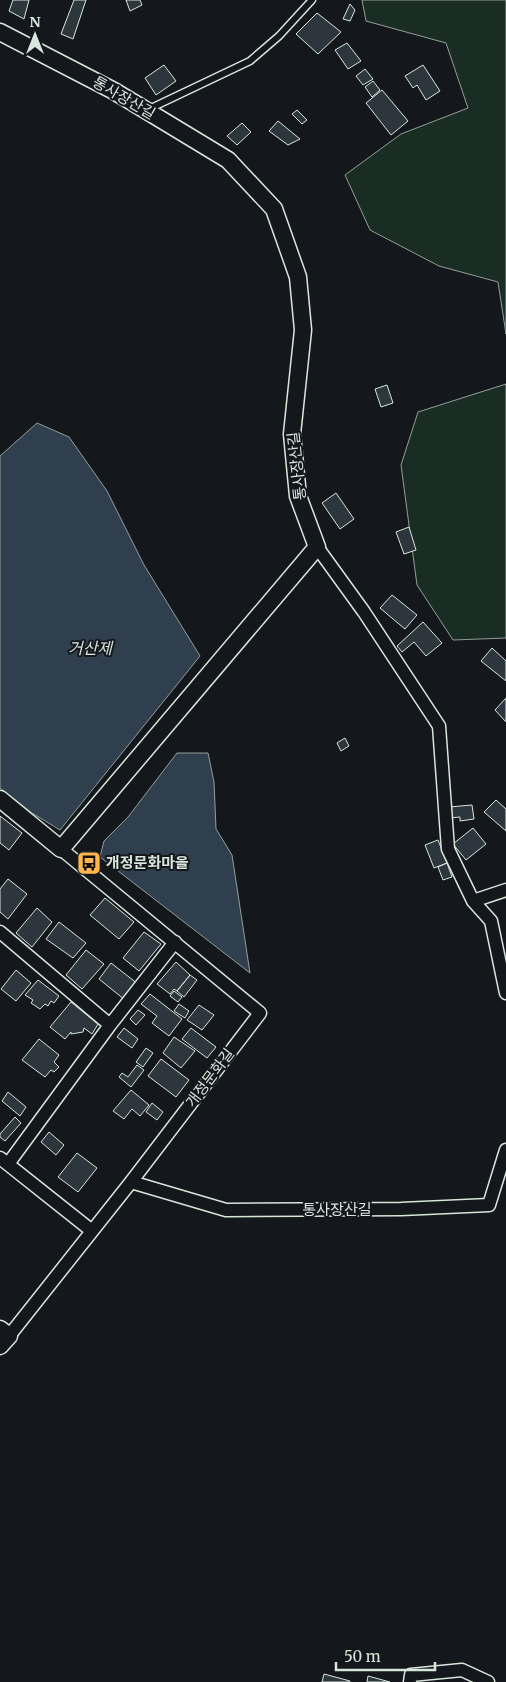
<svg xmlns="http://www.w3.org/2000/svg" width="506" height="1682" font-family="Merriweather,'Noto Sans KR',serif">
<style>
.green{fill:#1a2d24;stroke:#939e99}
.water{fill:#2f3f4d;stroke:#939e99}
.building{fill:#2c363c;stroke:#d8e6dc}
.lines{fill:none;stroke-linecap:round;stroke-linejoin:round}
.lane-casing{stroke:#d8e6dc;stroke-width:9}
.street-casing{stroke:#d8e6dc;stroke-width:15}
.secondary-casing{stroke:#d8e6dc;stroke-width:19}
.lane{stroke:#14181c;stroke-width:6}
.street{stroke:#14181c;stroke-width:12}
.secondary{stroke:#14181c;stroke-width:16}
.labels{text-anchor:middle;stroke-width:4;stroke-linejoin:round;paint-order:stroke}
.street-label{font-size:15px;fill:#d8e6dc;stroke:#14181c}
.poi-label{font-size:15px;font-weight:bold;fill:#d8e6dc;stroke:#14181c;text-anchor:start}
.water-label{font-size:16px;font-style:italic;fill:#d8e6dc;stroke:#14181c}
</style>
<rect width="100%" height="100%" fill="#14181c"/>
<!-- green -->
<path class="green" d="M362 0H506V334L498 282 439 266 370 230 345 175 401 134 468 108 446 43 366 21Z
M506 384V638L453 640 417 585 401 465 418 412Z"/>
<!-- water -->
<path class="water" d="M37 423 69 437 107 491 144 565 200 656 60 830 32 813 0 788V456Z
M177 753H208L214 782 216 829 232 855 250 973 100 857 104 841 128 817Z"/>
<!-- building -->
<path class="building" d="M13 0H29L24 19 9 11Z
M74 0H86L73 39 61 34Z
M126 0H140L142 5 130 11Z
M350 4 355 10 350 21 343 19Z
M317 13 341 32 318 54 296 34Z
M347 43 361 61 348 69 335 50Z
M164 65 176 81 156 95 145 78Z
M423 65 440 91 426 100 417 85 413 88 405 76Z
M365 69 373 79 363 85 356 76Z
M373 81 380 90 372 97 365 87Z
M382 90 408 121 391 135 366 103Z
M297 110 307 120 302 124 292 114Z
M278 121 300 139 288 145 269 131Z
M242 123 251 132 237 145 227 136Z
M387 385 393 403 381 407 375 389Z
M336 493 354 519 340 529 322 503Z
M409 527 416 550 404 554 396 532Z
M392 595 417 615 405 629 380 608Z
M423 622 442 643 426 656 414 642 402 652 397 646Z
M492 648 506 661V681L481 661Z
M506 698V722L495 710Z
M345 738 349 746 341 751 337 743Z
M496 800 506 809V831L484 812Z
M472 805 474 819 460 821V817L450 818 449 807Z
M0 816 22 833 9 850 0 843Z
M473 828 486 844 466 860 453 844Z
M438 840 447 863 434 868 425 845Z
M447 863 452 877 443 880 438 867Z
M8 879 27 894 8 919 0 912V889Z
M105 898 134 922 119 939 90 915Z
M37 908 52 922 32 947 16 933Z
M59 922 86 943 73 958 46 939Z
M144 932 161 944 139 971 123 958Z
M86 950 104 964 82 989 66 975Z
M176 962 190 975 177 991 174 989 170 994 157 984Z
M111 963 138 984 125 1000 99 979Z
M16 970 31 983 16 1001 1 989Z
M190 975 197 980 184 997 177 991Z
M38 980 59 996 54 1003 51 1001 48 1006 45 1004 40 1009 31 1003 33 1000 25 995Z
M174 991 182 997 178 1002 170 996Z
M150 994 182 1019 169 1036 152 1023 157 1016 141 1004Z
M71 1002 98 1024 92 1034 84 1028 83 1032 71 1034V1032L65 1039 50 1027Z
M179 1004 189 1011 185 1018 174 1011Z
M199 1005 214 1015 202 1030 187 1020Z
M138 1010 145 1015 136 1025 130 1019Z
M124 1028 138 1039 132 1048 117 1037Z
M191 1028 216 1047 207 1058 182 1039Z
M174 1037 195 1051 181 1068 163 1053Z
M39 1039 59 1055 54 1062 59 1067 54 1072 51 1070 45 1077 22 1060Z
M146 1048 153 1053 143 1067 136 1062Z
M161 1059 189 1080 176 1097 148 1076Z
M137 1065 144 1070 131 1087 119 1077 122 1073 128 1077Z
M131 1090 149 1105 140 1116 132 1109 124 1119 113 1111Z
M8 1092 26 1107 20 1116 2 1101Z
M152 1103 163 1112 157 1120 146 1112Z
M15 1117 21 1123 5 1141 0 1137V1134Z
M49 1132 64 1145 56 1155 41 1142Z
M77 1153 97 1168 78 1192 58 1177Z
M324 1674 350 1681V1682H322Z
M368 1676 390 1682H367Z"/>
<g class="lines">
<!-- lane casing -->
<g class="lane-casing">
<path id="lane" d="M147 110 250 61 279 36 312 0"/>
</g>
<!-- street casing -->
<g class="street-casing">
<path id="street" d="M317 547 364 612 439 726 448 849 473 901 491 921 506 993
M473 901 506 890
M0 932 110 1025
M0 1158 92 1231
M8 1164 110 1025 175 942
M131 1182 226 1210 401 1209 489 1205 506 1150
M9 1336 131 1182 260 1013 61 849
M410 1682 411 1675 462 1670 488 1682"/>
</g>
<!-- secondary casing -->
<g class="secondary-casing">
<path id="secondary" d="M0 32 114 91 228 160 274 209 298 277 303 330 292 434 298 496 317 547 61 849 0 799
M0 1329 9 1336 0 1346"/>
</g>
<!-- lane -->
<use href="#lane" class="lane"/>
<!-- street -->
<use href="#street" class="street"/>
<!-- secondary -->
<use href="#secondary" class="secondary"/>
</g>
<!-- icons -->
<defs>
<g id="bus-square" transform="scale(1.25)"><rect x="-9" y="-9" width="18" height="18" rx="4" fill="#ffb74d" stroke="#14181c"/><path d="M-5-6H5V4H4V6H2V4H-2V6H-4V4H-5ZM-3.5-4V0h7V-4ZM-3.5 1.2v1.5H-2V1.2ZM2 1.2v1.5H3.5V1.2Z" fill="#111"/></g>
</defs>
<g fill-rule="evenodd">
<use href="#bus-square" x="89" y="863"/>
</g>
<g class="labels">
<!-- street labels -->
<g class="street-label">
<text transform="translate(124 98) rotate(30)" y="5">통사장산길</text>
<text transform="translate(297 466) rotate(-96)" y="5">통사장산길</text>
<text transform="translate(210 1078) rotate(-53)" y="5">개정문화길</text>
<text x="337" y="1215">통사장산길</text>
</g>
<!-- poi labels -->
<g class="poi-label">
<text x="106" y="868">개정문화마을</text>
</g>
<!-- water labels -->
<g class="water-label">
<text x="90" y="654">거산제</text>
</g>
</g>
<!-- north arrow -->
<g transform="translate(35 35)" stroke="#14181c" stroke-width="4" paint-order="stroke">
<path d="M0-4L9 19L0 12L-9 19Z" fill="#d8e6dc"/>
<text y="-8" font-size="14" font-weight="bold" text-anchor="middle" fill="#d8e6dc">N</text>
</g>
<!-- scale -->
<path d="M336 1662v8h99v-8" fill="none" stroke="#d8e6dc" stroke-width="2.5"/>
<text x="344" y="1662" font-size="15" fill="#d8e6dc" stroke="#14181c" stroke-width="4" paint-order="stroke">50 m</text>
</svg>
